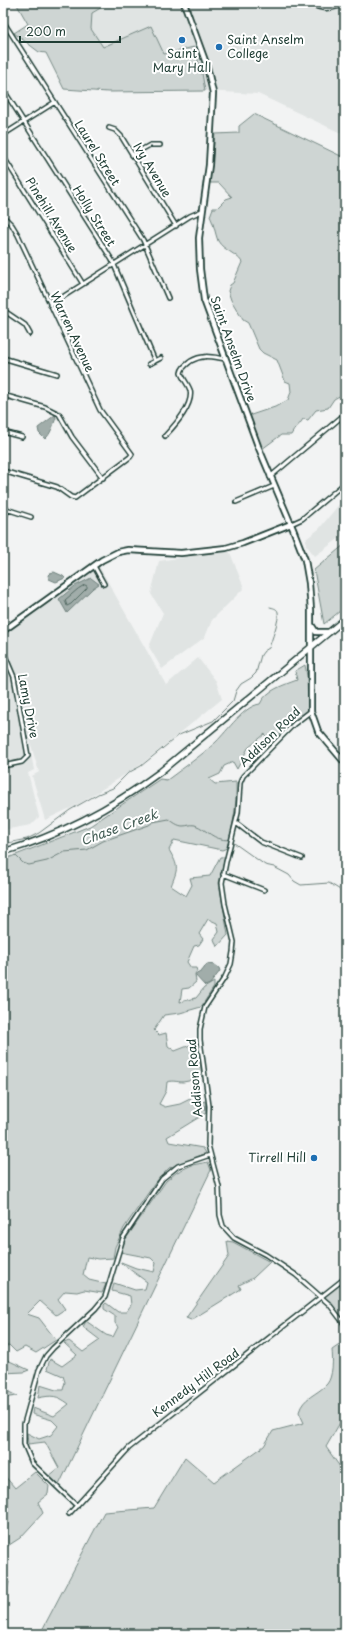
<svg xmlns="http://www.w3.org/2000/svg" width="348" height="1637" font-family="'Playpen Sans',sans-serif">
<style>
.built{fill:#e0e4e3}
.green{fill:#ced5d3;stroke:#768984}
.water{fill:#a1adaa;stroke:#6d807b}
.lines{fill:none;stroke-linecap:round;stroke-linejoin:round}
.shore{stroke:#536a63;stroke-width:1}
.stream{stroke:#6d807b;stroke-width:1}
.street-casing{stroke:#1f3d34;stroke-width:6}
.secondary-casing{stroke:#1f3d34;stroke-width:8}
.primary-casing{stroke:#1f3d34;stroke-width:8}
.street{stroke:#fff;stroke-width:3}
.secondary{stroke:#fff;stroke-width:4.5}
.primary{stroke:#fff;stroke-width:5}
.poi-dot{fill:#1f6fb2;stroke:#fff;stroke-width:1.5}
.labels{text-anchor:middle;stroke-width:4;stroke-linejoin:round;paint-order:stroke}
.poi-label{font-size:12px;fill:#1f3d34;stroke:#fff;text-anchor:start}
.street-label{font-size:12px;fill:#1f3d34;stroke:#fff}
.water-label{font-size:13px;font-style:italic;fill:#465f57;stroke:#fff}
</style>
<rect width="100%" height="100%" fill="#f2f3f3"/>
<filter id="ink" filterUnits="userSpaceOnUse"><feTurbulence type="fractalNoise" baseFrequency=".025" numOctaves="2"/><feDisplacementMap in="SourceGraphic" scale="8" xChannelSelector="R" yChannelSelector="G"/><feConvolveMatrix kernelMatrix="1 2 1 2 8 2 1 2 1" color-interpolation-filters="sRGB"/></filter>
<g filter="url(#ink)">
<!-- built -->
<path class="built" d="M80 3H345V135L258 94 205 91 108 92Z
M345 497V534L315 556 306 545V539L319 529Z
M229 550 244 588 212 620 205 637 162 669 149 647 163 613 151 594 159 561Z
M99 566 166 685 198 658 216 681 222 699 143 763 79 804 45 820 32 776 39 772 27 732 34 770 28 773 39 817 31 825 3 830V634Z"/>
<!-- green -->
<path class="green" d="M16 3H109L92 13 91 29 103 47 151 26 164 54 194 47 202 73 205 91 108 92 64 89 46 53 39 52 14 33 28 24Z
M254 114 345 158V393L334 399 328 408 316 410 308 420 303 419C300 425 294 428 291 435H281L262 449 248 416 275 407 288 400 291 392 290 383 285 381 277 360 263 353 259 349 248 323 243 320 231 300 228 291 230 285 233 283 242 262C236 253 223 250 218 241 215 233 214 224 210 216L213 208H217L226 199 232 197 219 183H210L215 134 239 133V126Z
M345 544V607L324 624 314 570Z
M305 665 307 676 308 710 257 758 256 748 267 740 265 734 248 748 237 769 233 762 224 766 220 774 209 779 215 784 236 782C237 805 233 827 227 848L222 850 174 840 169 850C179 867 178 868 171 886L186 896 192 885 190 878 210 876 220 857H225L219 883 228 935 217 947 214 939 219 932 217 923 208 919 199 934 203 939 199 945 194 946 187 962 191 968H196L197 971 195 974 196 982 189 988 182 989 180 1002 196 998 204 988 214 982V987L201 1007 180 1013 164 1015 154 1030 159 1035 166 1033 168 1046 175 1051 198 1042 202 1076C196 1079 190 1081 183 1082 177 1082 173 1080 167 1082L166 1091 159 1104 165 1107 180 1104 190 1099 195 1104 205 1101 206 1113 167 1137 169 1142 203 1148 206 1153 169 1168 155 1183 124 1228 115 1247 113 1258 98 1259 87 1257 83 1275 89 1280 106 1284 102 1293 84 1290 77 1292 65 1291 58 1299 65 1309 56 1315 40 1301 27 1314 39 1318 56 1340 36 1353 25 1347 16 1352 9 1345 3 1348V860L90 826 160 779 167 780C183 768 201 756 216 742 228 730 244 706 260 704 266 690 284 685 297 680L295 671Z
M208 1162 211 1170 59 1485 49 1476 59 1468 45 1442 28 1444 27 1433 39 1439 51 1435 58 1426 52 1420 32 1414 33 1408 54 1416 69 1404C57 1395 52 1395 38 1398L40 1385 56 1390H63L65 1382 63 1376 47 1369 50 1359 62 1366 77 1355 64 1343 69 1341 83 1352 100 1340 83 1327 86 1321 106 1335 113 1337 118 1327 115 1323V1316L104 1309V1305L106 1303 118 1312H126L131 1305 130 1296 112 1291 114 1283 135 1290 145 1289 147 1282 121 1263V1262L136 1268 154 1272 156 1263 151 1258 120 1252 125 1240 166 1181 177 1172 192 1165Z
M227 1241 233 1242 270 1262 253 1278 239 1285 241 1289 191 1320 186 1318 229 1256Z
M345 1278V1325L322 1297Z
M345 1341V1414L326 1447 345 1474V1634H40L104 1512 154 1508 185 1457 214 1482 264 1446 273 1431 304 1423 299 1412C303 1397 317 1395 327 1384 333 1377 333 1359 332 1350Z
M3 1358 29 1370 24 1372 3 1373Z
M3 1389 17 1396 3 1398Z
M35 1472 49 1486 48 1494 38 1502 43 1513 20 1538 3 1549V1474L15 1488Z
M3 1580 9 1582 6 1594 3 1601Z"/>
<!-- water -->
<path class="water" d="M55 415 56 418C53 425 51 434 45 439L39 433 38 428Z
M54 572 63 576 65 578 56 582 49 579 48 575 50 573Z
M91 578 99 584 93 588 67 613 59 599 75 586Z
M207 964 215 965 219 968 220 971 210 984 205 986 195 975 202 971Z"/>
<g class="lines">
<!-- shore -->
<path class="shore" d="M85 585 87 586V588L71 604 67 606 65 600 78 589Z"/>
<!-- stream -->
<path class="stream" d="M234 843 265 865 274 867 289 875 294 881 301 885 329 883 345 893
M3 844 27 839 39 833 70 810 98 794 113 788 128 773 141 766 179 735 213 721 233 701 236 691 241 684 251 678 256 673 261 655 264 651 269 648C271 641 280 619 278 612 277 608 273 608 270 607
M15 855 23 863 29 865 47 861 64 852 87 850 103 841 149 825 153 822 169 819C173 822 178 826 183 826 188 826 190 824 195 825 208 830 212 840 229 840"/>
<!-- street casing -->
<g class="street-casing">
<path id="street" d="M310 3C322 11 333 9 345 4
M3 21 143 240 168 298
M3 89 112 260 155 361
M109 128 115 130 121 136 176 226
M3 135 55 102
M132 155 150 145H160
M3 156 83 284
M3 216 12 225 18 235 100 410 132 454 130 457 75 498 71 497 57 487 3 471
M50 305 190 216 202 211
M3 310 25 325 30 334
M3 358 57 374
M149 364 161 358
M3 395 45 407 59 414 72 437 103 478
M3 432 22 437
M165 436C174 426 194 405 190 390 188 384 183 379 181 373 182 367 186 365 191 361 203 354 212 357 225 359
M270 477 345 414
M236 502 274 486
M3 508 31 517
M3 523 7 510
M291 524 302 519 345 483
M94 566 104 584
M3 651 14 677 28 756 22 762 3 766
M311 711 294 724 253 766 243 776 240 783 238 813 226 862 222 883 225 904 234 942 233 952 231 964 225 977 205 1007 200 1029V1040L209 1106 208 1145 219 1187 220 1215 223 1226 234 1238 266 1255 296 1275 329 1304 345 1325
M236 823 261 842 302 858
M223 874 264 890
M77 1506 32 1463 24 1444V1424L39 1370 46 1356 53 1348 95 1309 105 1297 123 1238 162 1179 178 1166 210 1155
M69 1514 129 1448 345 1278"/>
</g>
<!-- secondary casing -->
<g class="secondary-casing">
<path id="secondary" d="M184 3 207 66 213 93 209 165 199 238 200 269 204 300 258 446 293 529 305 560 309 583 311 610V711L318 731 345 763
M312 626 316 632H329
M3 631 102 560 118 552 128 550 181 553 226 548 243 543 291 524"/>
</g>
<!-- primary casing -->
<g class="primary-casing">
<path id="primary" d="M3 852C61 835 112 808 160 772L345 619"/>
</g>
<!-- street -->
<use href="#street" class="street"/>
<!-- secondary -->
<use href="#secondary" class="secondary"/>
<!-- primary -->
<use href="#primary" class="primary"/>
</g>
</g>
<!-- markers -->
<g class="poi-dot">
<circle cx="182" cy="40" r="4"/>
<circle cx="219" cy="47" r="4"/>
<circle cx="314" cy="1158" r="4"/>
</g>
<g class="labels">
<!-- poi labels -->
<g class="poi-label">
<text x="227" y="44">Saint Anselm<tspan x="227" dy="14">College</tspan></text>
<text x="182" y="58" text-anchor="middle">Saint<tspan x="182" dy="14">Mary Hall</tspan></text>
<text x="306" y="1162" text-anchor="end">Tirrell Hill</text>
</g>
<!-- street labels -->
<g class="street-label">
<text transform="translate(97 153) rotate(58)" y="4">Laurel Street</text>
<text transform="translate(152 170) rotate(59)" y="4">Ivy Avenue</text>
<text transform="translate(51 215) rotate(58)" y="4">Pinehill Avenue</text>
<text transform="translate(94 216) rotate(58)" y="4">Holly Street</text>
<text transform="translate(72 332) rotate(65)" y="4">Warren Avenue</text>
<text transform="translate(233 349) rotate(70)" y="4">Saint Anselm Drive</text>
<text transform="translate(28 706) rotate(79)" y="4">Lamy Drive</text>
<text transform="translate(270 737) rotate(-44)" y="4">Addison Road</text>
<text transform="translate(195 1078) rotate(-95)" y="4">Addison Road</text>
<text transform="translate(196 1383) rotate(-37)" y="4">Kennedy Hill Road</text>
</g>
<!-- water labels -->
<g class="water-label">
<text transform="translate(119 827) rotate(-20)" y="5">Chase Creek</text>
</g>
</g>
<!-- margin -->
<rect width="348" height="1637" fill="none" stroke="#fff" stroke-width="16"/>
<rect x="8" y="8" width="332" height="1621" fill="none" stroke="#1f3d34" stroke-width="1.5" filter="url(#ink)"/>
<!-- scale -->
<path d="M20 36v6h100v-6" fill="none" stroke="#1f3d34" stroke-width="2"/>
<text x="26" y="36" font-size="12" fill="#1f3d34" stroke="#ffffff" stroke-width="3" paint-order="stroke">200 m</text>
</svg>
